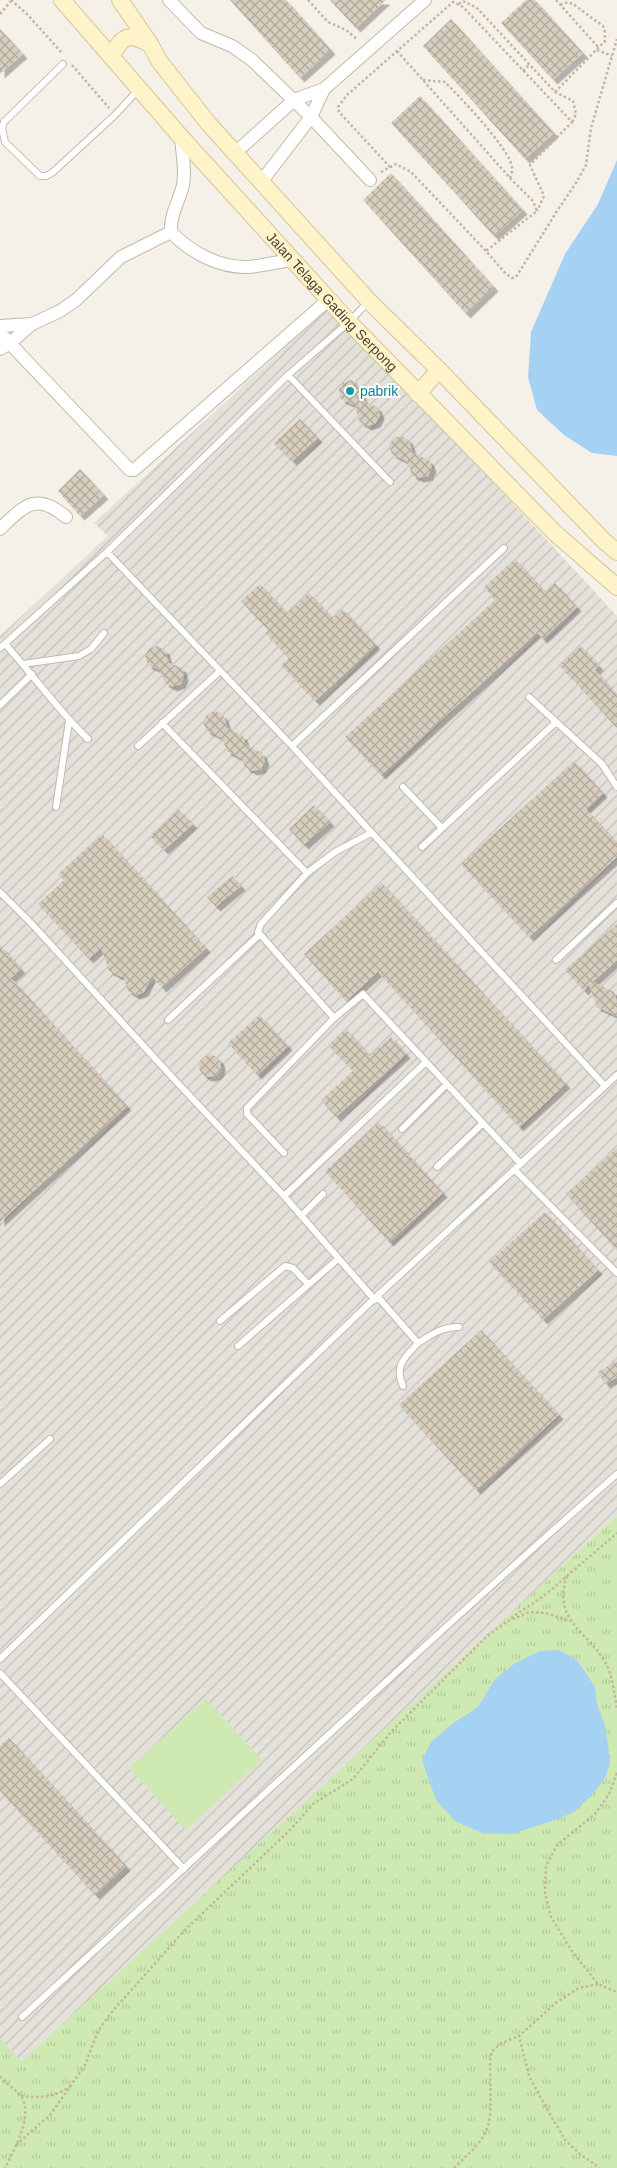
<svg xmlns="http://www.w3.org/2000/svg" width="617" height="2168" font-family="Helvetica,sans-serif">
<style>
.industrial{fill:url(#industrial-furrows)}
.grass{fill:url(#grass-tufts)}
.garden{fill:#cfe9b2}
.water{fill:#a5d1f2}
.building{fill:url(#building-cross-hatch);filter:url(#shadow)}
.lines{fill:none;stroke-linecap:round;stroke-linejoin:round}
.service-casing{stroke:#c0baab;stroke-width:8}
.minor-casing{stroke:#c0baab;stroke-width:14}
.secondary-casing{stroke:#d5c699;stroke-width:18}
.path{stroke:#c3b69c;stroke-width:2.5;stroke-dasharray:2.5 2.5;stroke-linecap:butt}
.service{stroke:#fff;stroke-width:6}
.minor{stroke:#fff;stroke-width:12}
.secondary{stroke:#fff3c9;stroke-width:16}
.culture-dot{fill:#0f9aa8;stroke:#fff;stroke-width:2}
.labels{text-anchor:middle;stroke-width:4;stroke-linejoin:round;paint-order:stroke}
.street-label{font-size:14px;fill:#494237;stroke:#fff}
.culture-label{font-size:14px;fill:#0d838f;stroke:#fff;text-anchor:start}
</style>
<defs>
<pattern id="industrial-furrows" width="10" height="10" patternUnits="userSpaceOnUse" patternTransform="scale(1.25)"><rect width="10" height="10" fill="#e4e0da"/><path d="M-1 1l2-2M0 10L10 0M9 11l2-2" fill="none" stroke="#c5c1bc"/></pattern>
<pattern id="grass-tufts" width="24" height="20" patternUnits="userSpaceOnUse" patternTransform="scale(1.25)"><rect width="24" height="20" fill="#cfe9b2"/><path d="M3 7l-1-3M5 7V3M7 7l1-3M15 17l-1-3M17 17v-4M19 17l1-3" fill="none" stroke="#b3c99a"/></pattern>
<pattern id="building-cross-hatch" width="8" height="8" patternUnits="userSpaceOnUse" patternTransform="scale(1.25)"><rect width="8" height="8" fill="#d7cebe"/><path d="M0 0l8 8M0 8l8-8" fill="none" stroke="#b0a99b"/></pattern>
<filter id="shadow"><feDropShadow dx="4.5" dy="4.5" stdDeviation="0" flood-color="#0004"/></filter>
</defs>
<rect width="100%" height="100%" fill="#f5f1e9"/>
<!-- industrial -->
<path class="industrial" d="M330 306 617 616V1516L21 2063 0 2038V636L108 536 94 523Z"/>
<!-- grass -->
<path class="grass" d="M617 1516V2168H0V2038L21 2062Z"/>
<!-- garden -->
<path class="garden" d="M206 1699 262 1760 186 1830 129 1768Z"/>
<!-- water -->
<path class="water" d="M617 160V456L592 453 564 435 537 410 528 377 531 332 565 254 598 204Z
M559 1650 577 1660 595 1687 597 1704 604 1722 608 1744 610 1764 604 1780 591 1796 574 1812 555 1820 512 1834 482 1833 455 1821 436 1800 422 1760 431 1742 452 1724 478 1707 495 1679 514 1664 540 1651Z"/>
<!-- building -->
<path class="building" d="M230 0H286L331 50 300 78Z
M330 0H386L356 28Z
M526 0H535L583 53 553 80 501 23Z
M451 19 554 133 525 159 423 46Z
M0 29 23 54 0 74Z
M420 96 523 210 494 236 391 123Z
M391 173 494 287 466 314 363 200Z
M351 380 358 384 364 401 377 407 380 415 376 423 368 426 360 422 354 405 341 399 339 390 342 383Z
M300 419 318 438 292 461 274 443Z
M401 436 408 439 413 453 429 460 432 468 428 476 420 478 412 475 408 462 392 454 389 446 393 438Z
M80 469 104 495 80 516 58 491Z
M515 559 545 592 555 583 577 607 543 639 537 633 381 775 345 737 495 600 484 587Z
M260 584 287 613 309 593 333 618 343 609 376 645 315 701 281 665 289 658 265 633 268 630 241 601Z
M157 646 165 650 169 663 182 668 184 677 181 684 173 687 165 683 160 670 148 665 145 656 149 649Z
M581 646 599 666 595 670 617 695V728L559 665Z
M215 711 223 715 228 728 243 736 246 745 262 753 265 761 261 769 253 771 245 767 242 759 227 751 222 738 206 730 203 722 207 714Z
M574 761 603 793 586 809 617 843V857L529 937 461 864Z
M314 805 330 822 304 845 289 829Z
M179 810 193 824 164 850 150 836Z
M102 834 206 948 162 988 152 976 144 992 136 995 128 991 124 978 109 971 101 948 89 959 38 904 64 880 58 874Z
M232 876 241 886 216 907 207 897Z
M382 883 566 1084 519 1127 378 972 346 1001 304 954Z
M617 924V960L593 982 614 992 617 1002V1016L597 1007 589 985 584 991 565 970Z
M0 945 21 969 11 978 127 1106 0 1222Z
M259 1015 288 1046 257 1075 228 1043Z
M346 1029 370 1056 391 1037 406 1054 336 1117 321 1100 353 1071 328 1045Z
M199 1066a11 11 0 1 1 22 0a11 11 0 1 1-22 0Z
M379 1122 443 1193 389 1242 325 1171Z
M617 1148V1250L566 1194Z
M545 1212 598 1270 543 1320 489 1262Z
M481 1330 559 1415 476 1490 399 1405Z
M617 1361V1377L605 1384 598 1372Z
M9 1738 126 1866 95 1895 0 1791V1746Z"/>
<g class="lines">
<!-- service casing -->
<g class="service-casing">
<path id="service" d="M63 64 4 122 2 128 5 142 40 176H46L52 173 115 115 139 89
M288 375 390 482
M107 552 292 746 605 1086
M5 644C33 675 58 710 88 739
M0 648 107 552 288 375 349 322 368 302
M23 664 79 656 91 649 104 633
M529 697 602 764 617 787
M0 705 32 674
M162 723 307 873 335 852 371 833
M138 746 220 671
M292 746 504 548
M403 787 442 828
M56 807 69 721
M422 847 556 722
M307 873 261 924 258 932 334 1018
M0 892 31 923 173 1078 284 1196 375 1300
M556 960 617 903
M168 1020 259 935
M402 1129 446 1085
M284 1153 247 1114V1108L334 1018 363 994 521 1164
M437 1167 483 1123
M515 1170 617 1273
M284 1196 426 1062
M301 1216 323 1194
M377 1296 418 1343C432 1334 442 1327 459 1327
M220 1321 285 1266 293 1268 308 1284
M238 1346 338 1259
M403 1386C394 1366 404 1358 418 1343
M0 1484 50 1439
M0 1659 377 1296 617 1075
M0 1673 184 1869
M22 2017C221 1836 415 1651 617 1474"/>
</g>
<!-- minor casing -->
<g class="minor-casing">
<path id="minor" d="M169 0 201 33 232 46 252 60 311 117 370 180
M181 137C182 153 186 170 183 185 179 202 170 214 171 232 190 252 219 268 248 267 262 266 277 262 291 260
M235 153 294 100 324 89 425 0
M261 182 311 117 324 89
M0 326 32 324
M0 333 130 470H134L328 300
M0 349 10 343 32 324 60 311 76 300 121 257 171 232
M0 529C24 506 36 491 66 517"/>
</g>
<!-- secondary casing -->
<g class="secondary-casing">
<g id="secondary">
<path id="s1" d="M62 0 181 137 349 322 555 533 617 587"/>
<path d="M120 0 150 44 160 62 208 123 369 301 439 370 604 541 617 552"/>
<path d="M112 56C123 34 129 33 150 44"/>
<path d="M418 394 439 370"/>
</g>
</g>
<!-- path -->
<path class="path" d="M11 0 27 14 62 53
M308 0 328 22 346 30 358 40
M556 0 599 48
M459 4 463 1 477 8 555 92 573 101 576 114 572 122
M0 14 11 1
M597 50 612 56
M397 51 510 178 533 201 537 211 486 251
M72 65 109 108
M523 71 530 64
M423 80 445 82C460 97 509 148 512 167 513 170 511 175 510 178
M555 92 605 41V32L603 26 573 4 568 2 560 5
M390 167 339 112 338 107 347 95 453 2 463 7 572 122 530 165 544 196 537 211
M381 172 396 164 411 172 486 251 506 274 512 278 516 277 557 211 576 183 586 165 591 128 617 39
M567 1576C552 1620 586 1630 605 1662 613 1675 614 1694 617 1708
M511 1618 545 1595 617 1533
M617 1773 609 1794 595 1814 557 1845 546 1866 545 1893 551 1917 572 1951 598 1984 617 1992
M598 1984 579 1988 557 2002 519 2036 529 2076 552 2118 566 2141 580 2154 600 2168
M0 2076C6 2084 14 2088 20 2095 35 2114 14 2150 5 2168
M21 2096C42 2098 51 2098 70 2087
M16 2145 51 2114 85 2065 98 2031 111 2013 184 1931 292 1828 313 1804 353 1779 391 1732 487 1636 508 1621 530 1612 546 1613 570 1621
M454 2168C466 2156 484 2142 488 2125 494 2107 487 2061 492 2052 498 2043 510 2040 519 2036"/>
<!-- service -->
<use href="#service" class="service"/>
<!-- minor -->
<use href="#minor" class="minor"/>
<!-- secondary -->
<use href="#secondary" class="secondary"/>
</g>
<!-- markers -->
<circle class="culture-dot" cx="350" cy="391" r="5"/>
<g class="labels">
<!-- street labels -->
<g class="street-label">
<text dy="5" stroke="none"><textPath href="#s1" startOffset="405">Jalan Telaga Gading Serpong</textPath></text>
</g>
<!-- culture labels -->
<g class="culture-label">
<text x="360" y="396">pabrik</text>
</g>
</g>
</svg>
